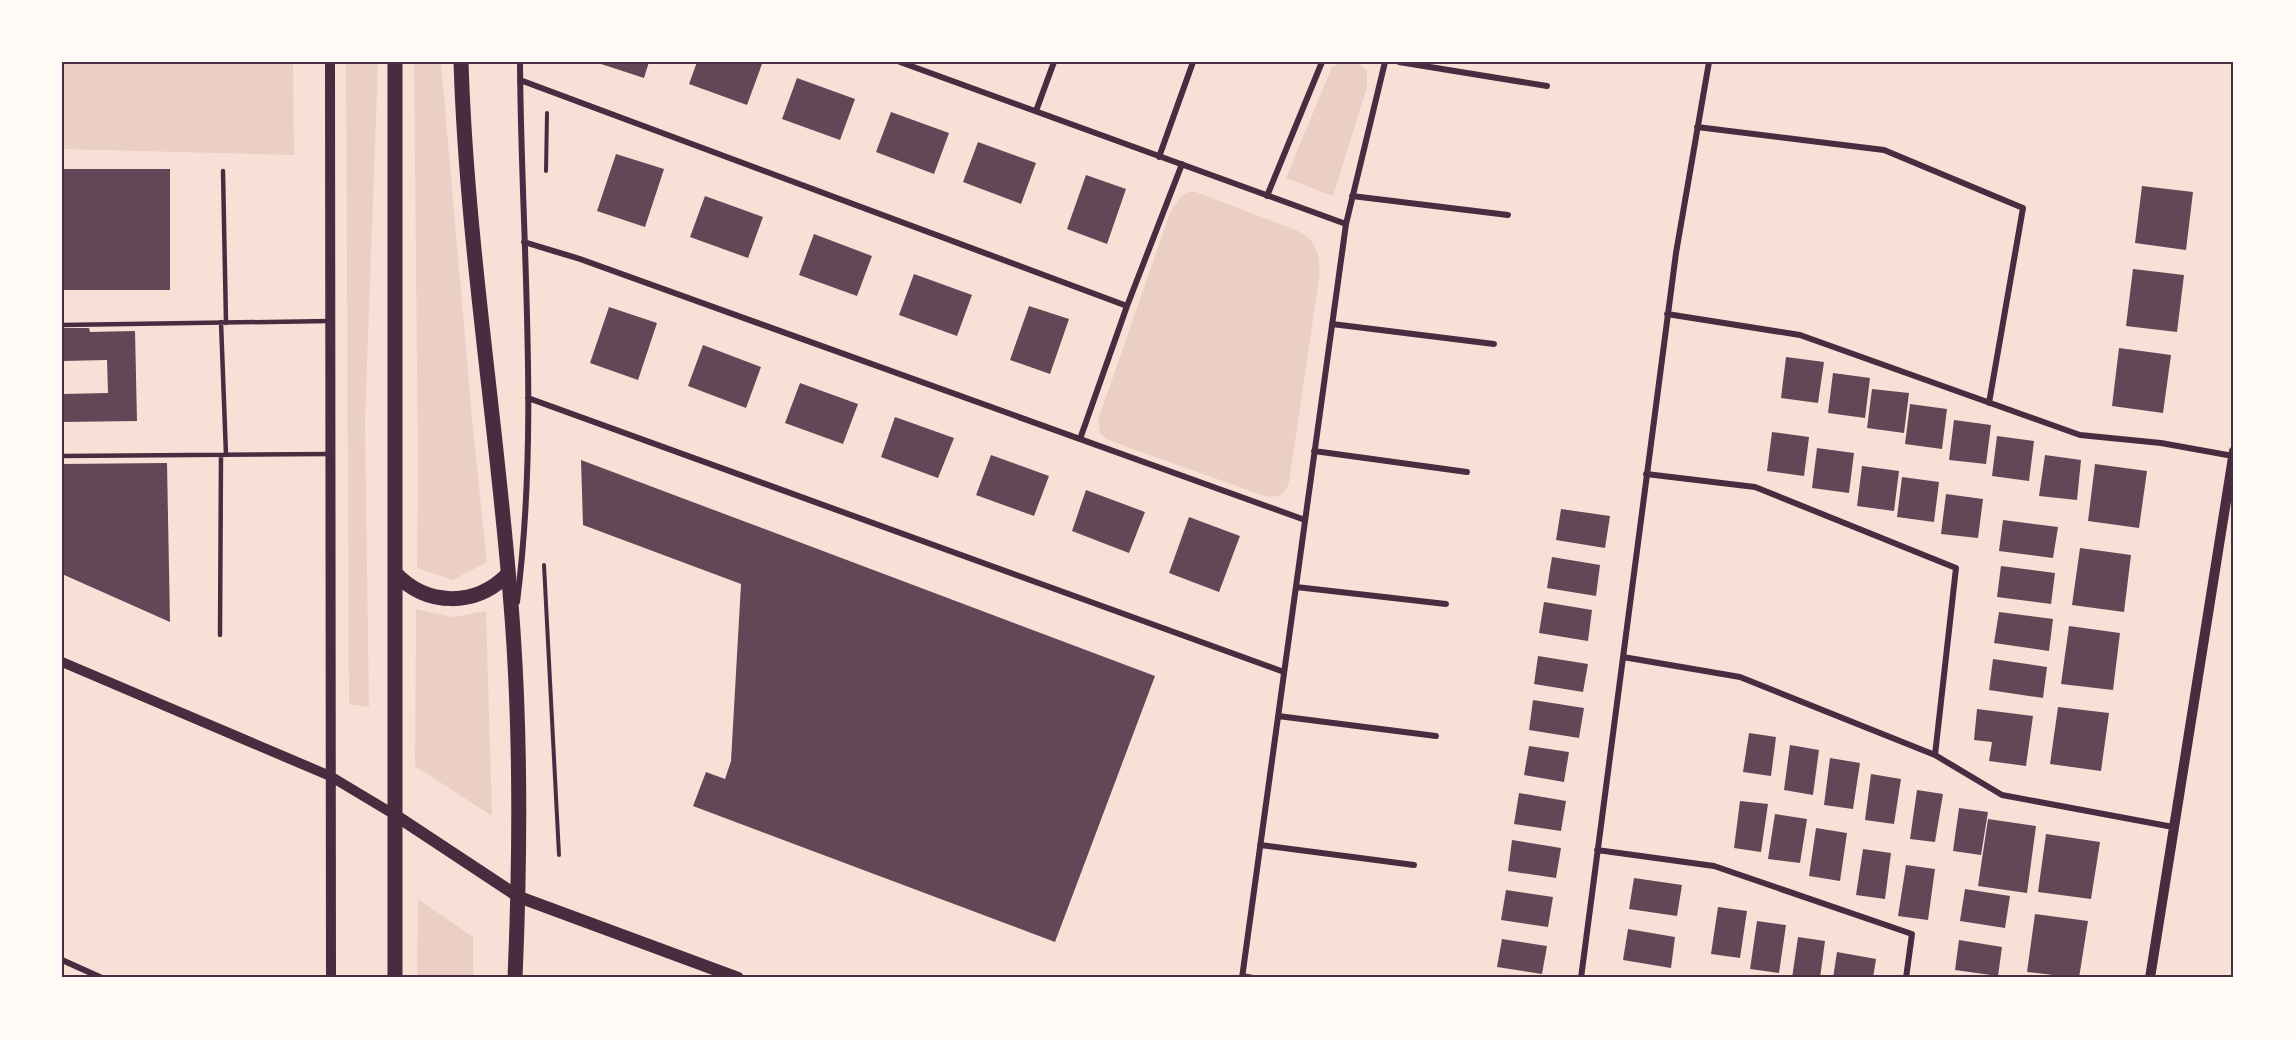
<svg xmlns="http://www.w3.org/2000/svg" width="2295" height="1039" font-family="'Space Grotesk',sans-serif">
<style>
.green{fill:#ebcfc5}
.building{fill:#644757}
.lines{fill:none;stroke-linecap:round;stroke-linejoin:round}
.path{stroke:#4a2c40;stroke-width:4}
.service{stroke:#4a2c40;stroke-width:4.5}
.minor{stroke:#4a2c40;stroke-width:6}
.tertiary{stroke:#4a2c40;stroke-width:10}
.secondary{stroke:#4a2c40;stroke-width:12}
.primary{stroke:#4a2c40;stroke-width:15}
.neatline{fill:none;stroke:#4a2c40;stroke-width:2}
</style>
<rect width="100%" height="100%" fill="#f7e1d7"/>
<!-- green -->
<path class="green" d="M62 62H293L294 155 62 149Z
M346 62H378L365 423 369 707 349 704Z
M414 62H441L473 429 487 562 453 580 417 568 418 471Z
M1341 62H1357L1367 70V87L1333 196 1286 178 1332 67Z
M1190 191 1196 192 1298 231C1318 241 1321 258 1319 279L1289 482C1285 495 1280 497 1267 497L1108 440 1100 433 1098 420 1170 213C1175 204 1180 195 1190 191Z
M416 609 453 617 486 611 492 816 415 766Z
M418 899 473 937V977H417Z"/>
<!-- building -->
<path class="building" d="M595 62H649L644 78Z
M697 62H755L762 64 747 105 689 84Z
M797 78 855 99 840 140 782 119Z
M891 112 949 133 934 174 876 152Z
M978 142 1036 163 1021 204 963 182Z
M616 154 664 169 645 227 597 211Z
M62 169H170V290H62Z
M1086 175 1126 189 1107 244 1067 229Z
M2142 186 2193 192 2186 250 2135 243Z
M705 196 763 217 748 258 690 237Z
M814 234 872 256 857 296 799 275Z
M2133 269 2184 275 2177 332 2126 326Z
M914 274 972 295 957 336 899 315Z
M1029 306 1069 319 1050 374 1010 360Z
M609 307 657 323 638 380 590 363Z
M62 328H89L90 332 135 331 137 421 62 422V394L108 393 107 360 62 361Z
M703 345 761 367 746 408 688 386Z
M2119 348 2171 355 2163 413 2112 406Z
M1786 357 1824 362 1818 403 1781 398Z
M1833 373 1870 378 1865 418 1828 413Z
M800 383 858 404 843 444 785 423Z
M1872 389 1909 393 1904 433 1867 428Z
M1910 404 1947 409 1942 449 1905 444Z
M895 417 954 438 938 478 881 457Z
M1954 420 1991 425 1986 464 1949 460Z
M1772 432 1809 437 1804 476 1767 471Z
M1997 436 2034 441 2029 481 1992 476Z
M1817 448 1854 453 1849 493 1812 488Z
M991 455 1049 476 1034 516 976 495Z
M2045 455 2081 460 2077 500 2039 496Z
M581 460 1155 676 1055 942 693 806 706 772 725 779 731 761 741 584 583 525Z
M167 463 170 622 62 574V464Z
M2095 464 2147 471 2139 528 2088 521Z
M1862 466 1899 471 1894 511 1857 506Z
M1902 477 1939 482 1934 522 1897 517Z
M1086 490 1145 512 1129 553 1072 531Z
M1946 494 1983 499 1978 538 1941 534Z
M1561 509 1610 516 1605 548 1556 540Z
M1189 517 1240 536 1219 592 1169 573Z
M2003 520 2058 527 2053 558 1999 551Z
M2080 548 2131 555 2124 612 2072 605Z
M1552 557 1600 565 1596 596 1547 588Z
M2001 566 2055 573 2051 604 1997 597Z
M1544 602 1592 610 1588 641 1539 633Z
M1999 612 2053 619 2049 651 1994 643Z
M2069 626 2120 633 2113 690 2061 684Z
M1538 656 1588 664 1583 692 1534 684Z
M1993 659 2047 667 2043 698 1989 690Z
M1533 700 1584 708 1579 738 1529 730Z
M2058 707 2109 713 2101 771 2050 764Z
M1977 709 2033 716 2026 766 1989 761 1992 742 1974 740Z
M1749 733 1776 737 1771 776 1743 772Z
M1790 745 1819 750 1813 795 1784 790Z
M1529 746 1569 752 1564 782 1524 775Z
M1830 758 1860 763 1853 809 1824 805Z
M1871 774 1901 779 1894 824 1865 820Z
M1917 790 1943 794 1935 842 1910 839Z
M1519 793 1566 801 1561 831 1514 824Z
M1740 801 1768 804 1761 852 1734 848Z
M1959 808 1988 812 1981 855 1953 851Z
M1775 814 1807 819 1800 863 1768 859Z
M1988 819 2036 826 2027 893 1978 886Z
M1816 828 1847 833 1840 881 1809 876Z
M2046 834 2100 842 2091 899 2038 892Z
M1512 840 1561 848 1556 878 1508 871Z
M1863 849 1891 853 1885 899 1856 895Z
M1906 865 1935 869 1928 920 1898 916Z
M1634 878 1682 885 1677 916 1629 909Z
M1965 889 2010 896 2005 928 1960 921Z
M1506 890 1553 897 1548 927 1501 920Z
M1718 907 1747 911 1740 958 1711 954Z
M2035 914 2088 921 2079 978 2027 972Z
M1757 921 1786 925 1779 973 1750 969Z
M1628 929 1675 937 1671 968 1623 960Z
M1798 937 1825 941 1820 978H1792Z
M1502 939 1547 946 1542 974 1497 967Z
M1959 940 2002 947 1998 976 1955 970Z
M1837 952 1876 959 1873 978H1833Z"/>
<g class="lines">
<!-- path -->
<path class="path" d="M546 171 547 113
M544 565 559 855"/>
<!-- service -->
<path class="service" d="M223 171 226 323
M221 322 226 455
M62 325 330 321
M62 456 330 454
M220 635 221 455"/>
<!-- minor -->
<path class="minor" d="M900 62 1346 224
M1399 62 1547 86
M520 80 1127 306
M1036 111 1054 62
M1697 127 1884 150 2023 208 1989 403
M1159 157 1193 62
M1267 196 1322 62
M1352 196 1508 215
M524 242 580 259 1305 520
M1667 314 1800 335 2080 435 2161 443 2233 456
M1332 324 1494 344
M528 398 1284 672
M1080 439 1127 306 1182 164
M1314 451 1467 472
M1646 474 1755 487 1956 568 1935 755
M1296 587 1446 604
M517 602C540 423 521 241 520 62
M1623 657 1740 677 1935 755 2002 795 2173 827
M1278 716 1436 736
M1260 845 1414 865
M1597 850 1714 866 1912 934 1906 978
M62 960 102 978
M1242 976 1253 978
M1242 978 1346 224 1385 62
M1581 978 1676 253 1709 62"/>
<!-- tertiary -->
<path class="tertiary" d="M330 62 331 978
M62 662 330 776 395 815
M2150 978 2234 451"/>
<!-- secondary -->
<path class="secondary" d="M395 815 519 897 738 978"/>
<!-- primary -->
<path class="primary" d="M461 62C467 253 500 441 513 631 521 747 520 862 515 978
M395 573C427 607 476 607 508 574
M395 978V62"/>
</g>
<!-- border -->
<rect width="2295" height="1039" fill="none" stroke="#fffaf5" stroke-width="126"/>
<rect x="63" y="63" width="2169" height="913" class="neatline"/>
</svg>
